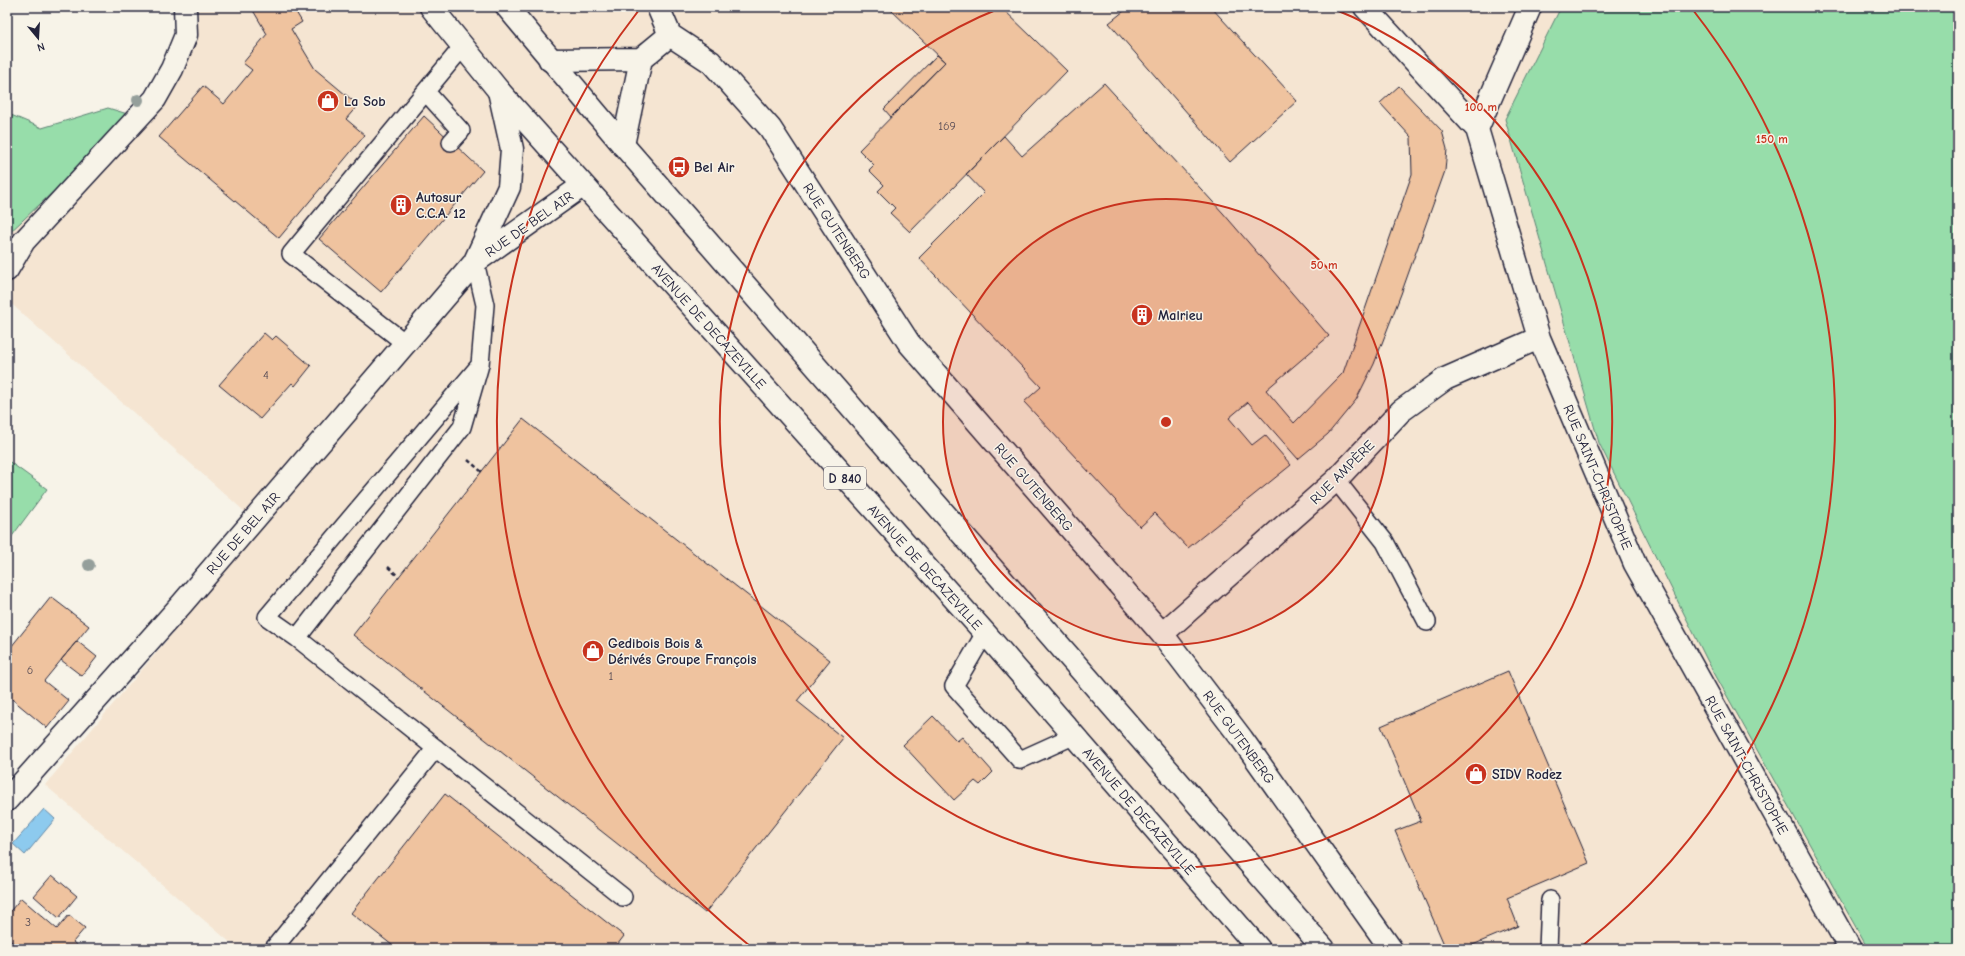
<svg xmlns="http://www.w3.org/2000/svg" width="1965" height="956" font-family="'Comic Neue',sans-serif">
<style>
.built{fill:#f5e5d2}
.green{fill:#97ddaa;stroke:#5c8072}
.water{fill:#8dcaee;stroke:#6287a6}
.building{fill:#efc39f;stroke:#22223b}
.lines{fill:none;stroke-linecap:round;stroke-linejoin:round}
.lane-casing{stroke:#22223b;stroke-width:20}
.street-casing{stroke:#22223b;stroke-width:25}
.primary-casing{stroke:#22223b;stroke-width:25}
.path{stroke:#22223b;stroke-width:2.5;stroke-dasharray:4 3;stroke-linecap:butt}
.lane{stroke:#f7f3e8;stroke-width:17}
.street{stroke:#f7f3e8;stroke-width:22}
.primary{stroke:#f7f3e8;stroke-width:22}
.tree{fill:#959f9b}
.ring{fill:none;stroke:#c8321e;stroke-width:2}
.labels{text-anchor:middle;stroke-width:3;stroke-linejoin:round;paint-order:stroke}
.number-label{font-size:12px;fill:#554a54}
.shield{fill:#f7f3e8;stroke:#62616f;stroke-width:1}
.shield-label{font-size:13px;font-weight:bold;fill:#22223b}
.poi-label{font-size:14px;font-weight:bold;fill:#22223b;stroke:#f7f3e8;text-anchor:start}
.street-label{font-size:14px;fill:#22223b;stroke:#f7f3e8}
.centre{fill:#c8321e;stroke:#f7f3e8;stroke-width:2}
.ring-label{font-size:12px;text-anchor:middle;font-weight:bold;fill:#c8321e;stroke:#f7f3e8;stroke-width:3;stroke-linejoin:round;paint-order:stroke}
</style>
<rect width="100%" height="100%" fill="#f7f3e8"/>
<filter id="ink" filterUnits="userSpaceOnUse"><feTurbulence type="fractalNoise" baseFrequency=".025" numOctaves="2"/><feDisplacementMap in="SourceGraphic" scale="8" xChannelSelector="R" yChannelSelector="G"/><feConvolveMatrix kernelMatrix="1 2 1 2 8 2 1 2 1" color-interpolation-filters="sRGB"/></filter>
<g filter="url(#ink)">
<!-- built -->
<path class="built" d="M175 7H1561L1505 119 1598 443 1707 660 1868 949H238L45 785 262 527 7 300V235L134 116 159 81 177 36Z"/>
<!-- green -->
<path class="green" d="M1561 7H1958V949H1868L1707 660 1599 443 1505 119Z
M7 107 11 115 42 128 108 108 134 116 7 235Z
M7 460 47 489 7 543Z"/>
<!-- water -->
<path class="water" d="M44 809 55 819 25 855 13 844Z"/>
<!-- building -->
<path class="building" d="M251 7H293L302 22 291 29 315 69 358 105 346 119 365 135 279 238 159 137 203 86 224 104 252 70 243 63 267 34Z
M888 7H1001L1067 71 910 232 890 213 895 208 878 191 884 185 869 170 874 165 859 150 945 62Z
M1129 7H1211L1297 101 1230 162 1109 23Z
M937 55 945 62 891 117 884 109Z
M1104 83 1223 213 1329 336 1266 390 1294 423 1343 373 1412 174 1411 137 1380 103 1399 86 1442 131 1447 149 1445 171 1401 294 1374 364 1356 400 1328 434 1298 459 1248 402 1229 418 1252 445 1265 435 1291 465 1188 548 1155 513 1140 527 1078 460 1024 402 1041 387 919 258 984 193 966 174 1004 136 1022 156Z
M424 116 483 171 381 292 319 239Z
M264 333 272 340 276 336 311 366 295 386 292 383 260 419 219 385Z
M523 419 830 660 797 701 843 738 705 913 353 635Z
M51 597 89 626 44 681 69 701 47 728 7 695V652Z
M77 641 97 657 82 676 61 660Z
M1508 671 1589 863 1507 898 1518 926 1463 949H1446L1395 831 1421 821 1381 726Z
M933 716 957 741 962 737 993 772 980 785 975 781 954 800 903 745Z
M445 794 624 936 614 949H397L351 913Z
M52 875 77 896 59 918 34 896Z
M21 898 57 929 69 915 85 928 73 942 81 949H20L7 938V915Z"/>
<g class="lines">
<!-- lane casing -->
<g class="lane-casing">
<path id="lane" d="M426 92 461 131 451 142
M405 343 291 254 464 45
M480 365 267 617 297 638 623 897
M1336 480 1385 542 1427 622
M985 633 954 686 1020 760 1073 736
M297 638 462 427 480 365 485 305 475 262
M274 948 436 748
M1548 949 1550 900"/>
</g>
<!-- street casing -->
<g class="street-casing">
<path id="street" d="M1365 7 1477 129 1539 338 1635 564 1850 949
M670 35 711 62 770 128 909 343 1162 634 1242 739 1391 949
M641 59 670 35 658 7
M550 60 641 59 623 145
M1477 129 1530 7
M475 261 509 187 512 149 499 91
M7 270 24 241 155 99 172 69 186 35 185 7
M1162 634 1336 480 1401 411 1445 379 1539 338
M7 800 181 605 475 262 582 186"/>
</g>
<!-- primary casing -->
<g class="primary-casing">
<path id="primary" d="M431 7 499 91 985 633 1259 949
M507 7 623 145 1324 949"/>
</g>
<!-- path -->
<path class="path" d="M468 460 482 472
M388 567 399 577"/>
<!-- lane -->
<use href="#lane" class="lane"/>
<!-- street -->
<use href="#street" class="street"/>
<!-- primary -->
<use href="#primary" class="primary"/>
</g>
<!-- trees -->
<g class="tree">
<circle cx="138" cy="100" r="6"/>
<circle cx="89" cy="565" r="6"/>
</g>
</g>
<!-- distance rings -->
<circle cx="1166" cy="422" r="223" fill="#c8321e" fill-opacity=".12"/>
<g class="ring">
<circle cx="1166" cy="422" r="223"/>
<path d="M1329 7A446 446 0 1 1 1003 7"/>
<path d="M750 946A669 669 0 0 1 639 10M1693 10A669 669 0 0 1 1582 946"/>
</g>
<!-- icons -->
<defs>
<g id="shop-disc" transform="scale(1.15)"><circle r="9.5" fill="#c8321e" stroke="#f7f3e8"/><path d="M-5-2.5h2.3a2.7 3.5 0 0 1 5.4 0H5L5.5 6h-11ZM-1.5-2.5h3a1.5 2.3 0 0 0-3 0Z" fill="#fff"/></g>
<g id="bus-disc" transform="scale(1.15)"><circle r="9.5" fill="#c8321e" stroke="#f7f3e8"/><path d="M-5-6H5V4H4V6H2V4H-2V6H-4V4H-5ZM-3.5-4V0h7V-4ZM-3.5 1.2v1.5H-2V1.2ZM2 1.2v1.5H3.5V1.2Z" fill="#fff"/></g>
<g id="building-disc" transform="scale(1.15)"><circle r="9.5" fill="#c8321e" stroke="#f7f3e8"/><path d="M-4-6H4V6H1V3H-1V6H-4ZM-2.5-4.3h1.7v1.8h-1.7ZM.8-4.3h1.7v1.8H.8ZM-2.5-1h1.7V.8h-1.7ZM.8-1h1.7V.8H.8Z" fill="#fff"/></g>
</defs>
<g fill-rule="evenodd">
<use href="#shop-disc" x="328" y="101"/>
<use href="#bus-disc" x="679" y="167"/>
<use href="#building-disc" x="401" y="205"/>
<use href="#building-disc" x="1142" y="315"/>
<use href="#shop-disc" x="593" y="651"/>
<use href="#shop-disc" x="1476" y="774"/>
</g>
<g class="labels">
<!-- number labels -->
<g class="number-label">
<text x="947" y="130">169</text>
<text x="266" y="379">4</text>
<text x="30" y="674">6</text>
<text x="611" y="680">1</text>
<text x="28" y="926">3</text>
</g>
<!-- shield labels -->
<rect class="shield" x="824" y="467" width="42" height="22" rx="3"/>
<g class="shield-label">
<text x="845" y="483">D 840</text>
</g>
<!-- poi labels -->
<g class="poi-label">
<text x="344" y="106">La Sob</text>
<text x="694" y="172">Bel Air</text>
<text x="416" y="202">Autosur<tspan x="416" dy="16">C.C.A. 12</tspan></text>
<text x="1158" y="320">Malrieu</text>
<text x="608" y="648">Gedibois Bois &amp;<tspan x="608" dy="16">Dérivés Groupe François</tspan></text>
<text x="1492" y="779">SIDV Rodez</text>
</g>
<!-- street labels -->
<g class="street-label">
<text transform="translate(529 224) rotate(-35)" y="5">RUE DE BEL AIR</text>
<text transform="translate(837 231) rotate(57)" y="5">RUE GUTENBERG</text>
<text transform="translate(709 326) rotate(48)" y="5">AVENUE DE DECAZEVILLE</text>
<text transform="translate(1342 472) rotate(-45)" y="5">RUE AMPÈRE</text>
<text transform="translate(1598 477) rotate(67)" y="5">RUE SAINT-CHRISTOPHE</text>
<text transform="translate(1034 487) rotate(49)" y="5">RUE GUTENBERG</text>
<text transform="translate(243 533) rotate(-49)" y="5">RUE DE BEL AIR</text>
<text transform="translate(925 567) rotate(48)" y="5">AVENUE DE DECAZEVILLE</text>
<text transform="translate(1239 737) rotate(54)" y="5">RUE GUTENBERG</text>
<text transform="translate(1747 765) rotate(61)" y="5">RUE SAINT-CHRISTOPHE</text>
<text transform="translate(1139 811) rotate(49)" y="5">AVENUE DE DECAZEVILLE</text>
</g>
</g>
<circle cx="1166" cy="422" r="6" class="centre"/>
<g class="ring-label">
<text x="1481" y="111">100 m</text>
<text x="1772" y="143">150 m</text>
<text x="1324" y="269">50 m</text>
</g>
<!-- margin -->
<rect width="1965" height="956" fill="none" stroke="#f7f3e8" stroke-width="24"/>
<rect x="12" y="12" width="1941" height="932" fill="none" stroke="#22223b" stroke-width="1.5" filter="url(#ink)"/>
<!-- north arrow -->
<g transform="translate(38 38) rotate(162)" stroke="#f7f3e8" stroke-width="3" paint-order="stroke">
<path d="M0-3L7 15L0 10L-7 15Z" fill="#22223b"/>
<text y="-6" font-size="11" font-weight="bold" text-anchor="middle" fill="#22223b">N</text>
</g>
</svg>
